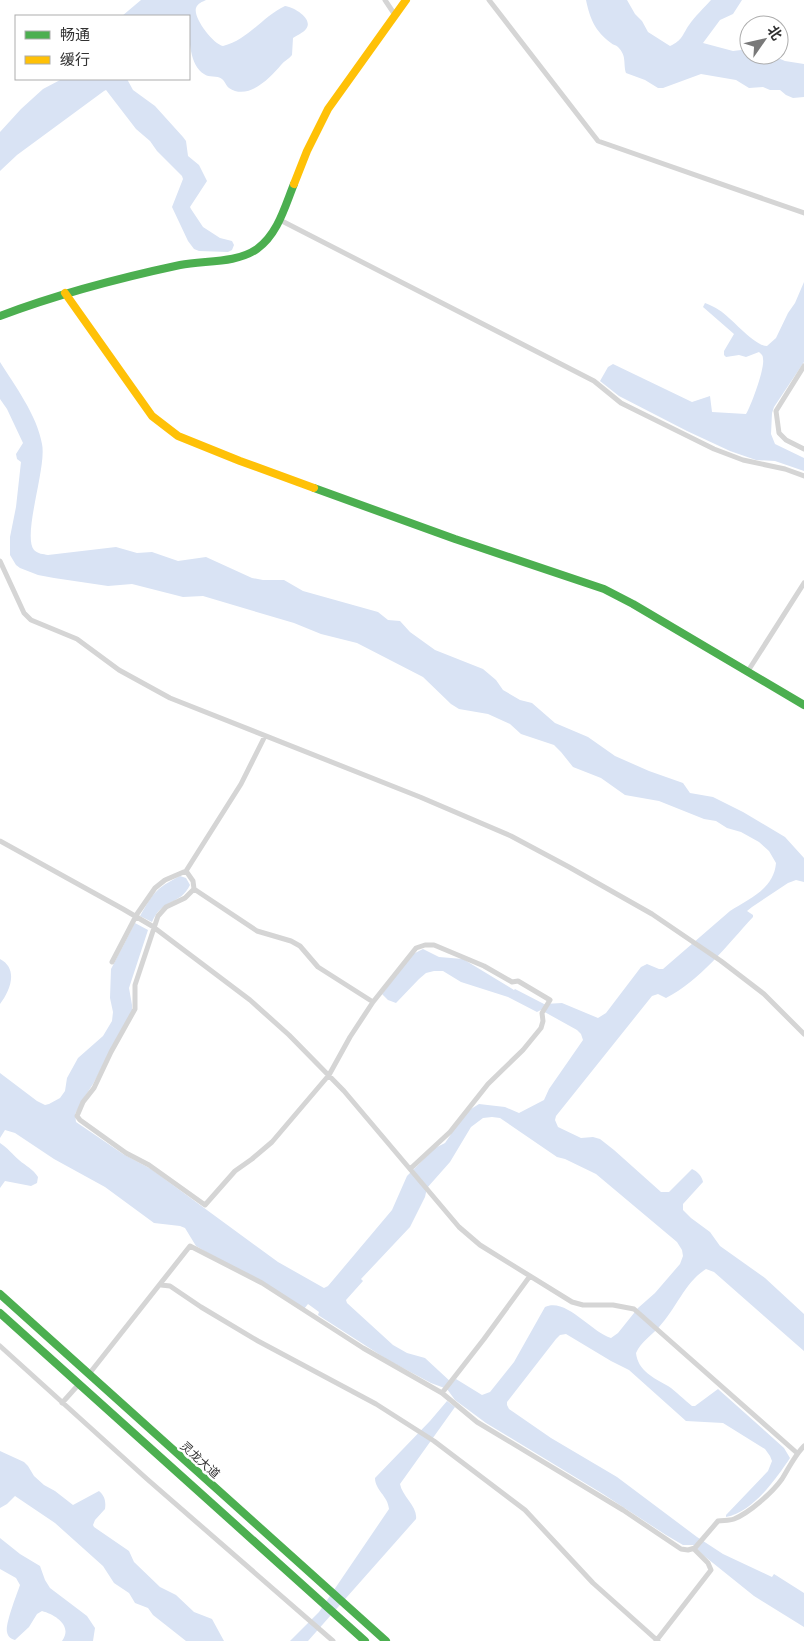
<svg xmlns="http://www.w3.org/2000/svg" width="804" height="1641" font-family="Mulish,'Noto Sans SC',sans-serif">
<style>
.water{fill:#d9e3f4;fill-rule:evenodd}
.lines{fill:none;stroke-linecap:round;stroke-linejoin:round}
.street{stroke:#d5d5d5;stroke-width:5}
.fast{stroke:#4caf50;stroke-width:8}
.slow{stroke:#ffc107;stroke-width:8}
.labels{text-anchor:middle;stroke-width:5;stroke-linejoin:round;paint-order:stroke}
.street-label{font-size:12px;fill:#313131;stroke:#fff}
</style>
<rect width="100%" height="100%" fill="#fff"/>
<!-- water -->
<path class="water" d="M141 0H206C202 2 198 3 196 8 193 18 213 44 223 46 248 40 262 17 285 6 294 7 314 19 306 29 303 33 297 35 293 38L292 55C289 59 284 61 281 65 270 78 248 101 229 88 226 86 225 81 222 79 217 75 209 78 204 74 188 64 189 33 189 16H122Z
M586 0H627L635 14 642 21 648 32 670 46C683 40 682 35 689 25 695 16 704 8 711 0H742L733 14 720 20 703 43 733 51 749 49V55H771L785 61 804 64V97L793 98 786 95 780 90H770L763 87 749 88 736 80 701 74 663 88H658L645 80 626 73C623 63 627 56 618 47 616 45 613 45 611 43 595 31 590 19 586 0Z
M62 79H127L133 90 155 106 183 137 186 141 188 156 199 165 207 181 190 207 191 209 203 227 220 238 232 241 234 245 232 250 228 252 199 251 194 249 188 241 172 207 183 179 182 176 157 151 150 141 136 129 106 90 104 91 17 155 0 171V132L21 109 43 89Z
M804 282V362L774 407 772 413 771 434 775 444 804 458V471L775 461 756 460 730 451 687 431 619 396 600 381 608 367 613 364 692 402 710 396 712 412 746 414C751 406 765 368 763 359 763 355 762 355 759 352L746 357 739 355 726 357 724 355V351L734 334 703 307 705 303C710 305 715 307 719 310 732 318 754 346 767 346L776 338 788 313 795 303Z
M0 362C15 386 37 415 42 444 47 467 22 535 34 550 38 554 43 554 48 555L116 547 137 553 152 552 178 561 206 557 252 578 263 580H284L303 591 378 612 388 620 400 621 410 632 435 650 483 669 496 680 503 690 520 700 532 703 555 723 588 737 615 756 649 771 683 783 690 793 713 797 743 812 785 837 804 858V882L796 880 788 883 752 907 747 911 753 915V917C727 945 700 981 666 998L658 994 652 996 556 1116 555 1120 558 1127 581 1138 593 1137 600 1139 614 1150 661 1192H669L692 1169C697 1171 702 1176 703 1182L683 1204V1210L691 1218 710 1232 720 1246 765 1278 804 1314V1351L714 1272 706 1269C685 1282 676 1309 659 1327 651 1336 641 1342 636 1353 638 1371 654 1378 668 1386 676 1391 684 1400 692 1406H695L718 1389 784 1448 790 1458C776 1479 753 1512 726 1517V1515L768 1471 772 1461 770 1456 765 1449 723 1423 686 1421 629 1370 611 1361 566 1334 560 1335 556 1339 507 1402V1405L509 1409 551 1438 617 1477 697 1537 723 1554 772 1577 774 1574 804 1593V1627L754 1596 703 1555 693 1545H683L666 1535 603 1494 486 1423 455 1400 447 1389 431 1383 388 1360 318 1315 319 1312 308 1304 304 1309 196 1246 185 1228 180 1226 154 1223 105 1187 54 1159 15 1133 5 1130 0 1138V1073L37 1101 45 1105 49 1104 60 1098 65 1091 67 1078 78 1058 103 1036 112 1021 113 1012 110 998 111 969 135 923 148 930 129 988 132 1005V1011L93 1084 82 1101 75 1114 76 1122 123 1154 151 1169 278 1262 324 1288 328 1286 392 1210 407 1176 435 1148 445 1143 462 1118 471 1109 479 1104 505 1107 519 1113 544 1100 549 1089 583 1040 581 1034 577 1030 541 1010 537 1012 508 997 461 982 443 971H434L426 973 419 979 396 1003 388 1000 382 994 413 954 423 949 439 957 463 959 514 990 515 989 544 1004 562 1003 598 1018 606 1013 641 967 647 964 659 969H663L730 911C749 899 774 889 776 863L769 851 759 842 741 832 727 828 716 821 704 819 659 801 625 795 601 778 573 767 561 752 554 745 521 734 510 724 488 714 459 709 451 704 423 677 357 643 321 634 294 623 203 596 183 597 132 584 108 586 54 578 38 575 20 568 16 565 10 555V537L16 507 21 462 17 459 16 454 23 443 7 409 0 399ZM492 1117 500 1118 557 1157 565 1159 596 1174 677 1242 682 1250 683 1256 680 1264 655 1293 638 1308 618 1333 611 1338C591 1332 566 1297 545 1307L514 1362 490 1392 482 1395 456 1379 452 1383 425 1358 407 1353 393 1345 347 1303 346 1300 363 1281 361 1279 410 1227 425 1197 427 1188 450 1162 471 1127 483 1118Z
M180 876 186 878 190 885C180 906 163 897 152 922L140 916C154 892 155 889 180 876Z
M0 959C19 969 10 991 0 1004Z
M0 1143C8 1148 12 1154 19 1160 26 1166 33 1169 38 1177L37 1183 31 1186 5 1181 0 1188Z
M447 1401 455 1407 400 1484C402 1496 418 1507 416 1519L308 1641H290L319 1612 389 1509C388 1496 375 1490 375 1478L430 1421Z
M0 1451 24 1462 28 1466 34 1476 44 1485 55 1491 73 1505 99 1491C105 1496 106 1502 105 1509L95 1520 93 1525 94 1527 129 1551 134 1562 160 1587 176 1595 194 1612 212 1619 224 1641H186L153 1615 148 1608 135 1603 129 1593 114 1583 103 1566 55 1523 15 1496 7 1504 0 1508Z
M0 1538 20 1554 40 1566 45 1580 50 1588 87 1616 95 1628 93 1641H62C73 1626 56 1615 42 1611L37 1614 29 1627 15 1640C11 1639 8 1637 7 1632 5 1624 17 1594 20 1585L16 1578 0 1569Z"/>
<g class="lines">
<!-- street -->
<path class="street" d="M385 0 395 15
M489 0 598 141 804 213
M280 220 594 381 621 403 714 449 743 460 785 469 804 476
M804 366 776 411 779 433 786 440 804 449
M0 561 24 613 31 620 77 639 119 670 170 698 420 797 511 836 569 867 652 914 721 961 764 994 804 1034
M748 671 804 583
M0 841 123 909 152 926 250 1000 289 1035 344 1091 459 1227 480 1245 572 1302 583 1305H613L634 1309 797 1453
M186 871 193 881 194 889 185 898 166 907 158 916 135 985V1009L111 1052 94 1088 83 1102 77 1116 80 1120 126 1153 149 1165 205 1205 235 1171 252 1159 272 1142 329 1075 350 1037 373 1002 416 948 425 945H434L484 966 512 982 518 981 550 1000 542 1013 543 1021 541 1028 523 1050 488 1084 450 1132 410 1169
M194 889 257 931 291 941 300 946 318 967 373 1002
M112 962 137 914 155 888 165 880 186 871 241 784 265 736
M161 1285 170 1286 201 1307 258 1341 376 1404 434 1441 525 1510 593 1583 658 1641
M0 1346 147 1479 333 1641
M89 1374 190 1246 262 1283 363 1348 442 1393 477 1422 623 1510 681 1549 688 1550 695 1548
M442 1393 484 1339 530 1276
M62 1403 79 1384
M656 1641 711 1570 708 1563 694 1549 718 1521C723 1520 729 1521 734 1519 749 1513 772 1493 782 1479 789 1468 794 1456 804 1446"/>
<!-- fast -->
<path class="fast" d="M0 316C58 294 119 278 180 265 205 260 235 264 257 249 278 234 285 206 294 184
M314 488 455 539 604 589 633 604 804 705
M0 1294 386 1641
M0 1313 365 1641"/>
<!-- slow -->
<path class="slow" d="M294 184 307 151 328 109 406 0
M65 293 152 416 178 436 240 461 314 488"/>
</g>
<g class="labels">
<!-- street labels -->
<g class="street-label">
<text transform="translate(200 1460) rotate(42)" y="4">灵龙大道</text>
</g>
</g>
<!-- legend -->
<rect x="15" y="15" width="175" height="65" fill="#ffffff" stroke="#adadad"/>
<rect x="25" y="31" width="25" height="8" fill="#4caf50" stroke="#adadad"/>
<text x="60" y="40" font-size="15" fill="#313131">畅通</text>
<rect x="25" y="56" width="25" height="8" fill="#ffc107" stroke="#adadad"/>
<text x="60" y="65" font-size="15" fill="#313131">缓行</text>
<!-- north arrow -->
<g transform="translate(764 40) rotate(56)"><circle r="24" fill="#ffffff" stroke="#adadad"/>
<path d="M0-4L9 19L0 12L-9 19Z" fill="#797979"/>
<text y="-8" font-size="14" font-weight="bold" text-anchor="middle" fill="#313131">北</text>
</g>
</svg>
